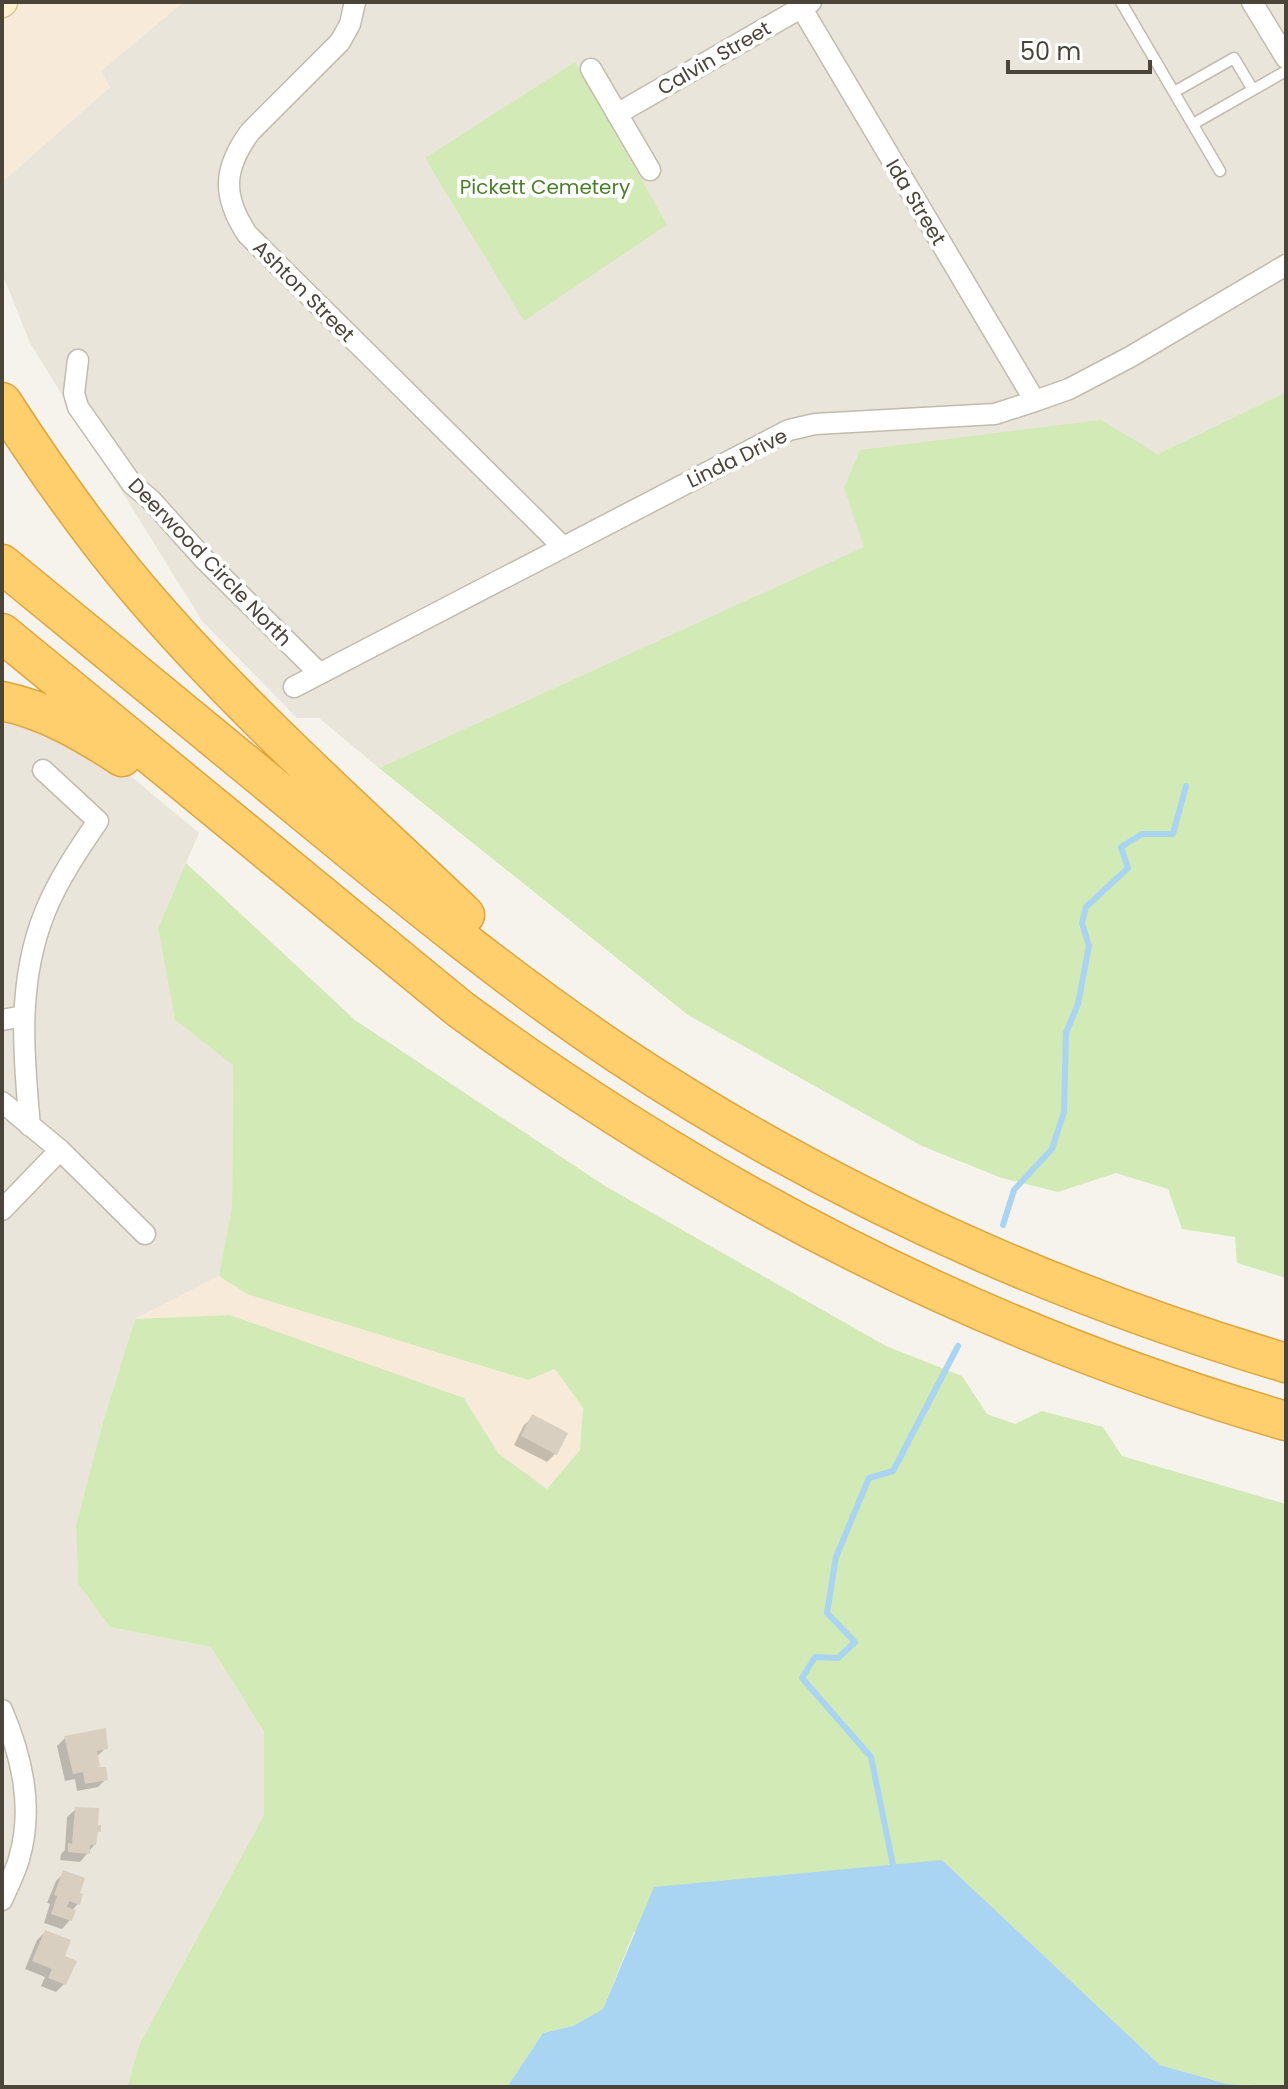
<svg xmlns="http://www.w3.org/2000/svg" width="1288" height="2089" font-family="Poppins,sans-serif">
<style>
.residential{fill:#eae5da}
.commercial{fill:#f7ead8}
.green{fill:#d2eab5}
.water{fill:#a9d4f2}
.shadow{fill:#0003}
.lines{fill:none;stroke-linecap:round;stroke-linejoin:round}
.stream{stroke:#a9d4f2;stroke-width:6}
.building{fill:#d8cfc1}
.lane-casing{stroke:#c2bbae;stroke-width:13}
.street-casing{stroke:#c2bbae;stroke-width:23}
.secondary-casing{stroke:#d6c79b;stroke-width:31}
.highway-casing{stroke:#e0a43c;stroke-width:41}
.lane{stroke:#fff;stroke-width:10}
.street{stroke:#fff;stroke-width:20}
.secondary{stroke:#fff3cd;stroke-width:28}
.highway{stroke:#ffcf6e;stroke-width:38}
.labels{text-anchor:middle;stroke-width:8;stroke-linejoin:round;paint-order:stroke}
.street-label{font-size:20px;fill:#4b4439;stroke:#fff}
.park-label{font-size:20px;fill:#4a7f2a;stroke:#fff}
</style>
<rect width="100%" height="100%" fill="#f6f3ec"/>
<!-- residential -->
<path class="residential" d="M183 2H1286V392L1158 454 1101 421 844 488 865 547 379 768 319 718H297L202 621 30 343 2 273V182L110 87 100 72Z
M2 710 103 753 199 833 158 928 175 1020 233 1064 232 1206 219 1276 135 1319 103 1422 76 1525 78 1584 110 1627 211 1647 264 1732V1815L140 2043 127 2087H2Z"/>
<!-- commercial -->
<path class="commercial" d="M19 2H183L101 71 110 87 2 182V18Z
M219 1276 247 1294 528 1380 555 1369 583 1408 580 1450 547 1489 498 1453 464 1398 230 1315 135 1319Z"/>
<!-- green -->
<path class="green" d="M575 62 667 225 524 321 425 158Z
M1286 392V1278L1237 1263 1235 1237 1182 1229 1168 1189 1116 1173 1058 1192 1002 1178 922 1146 688 1015 379 768 864 547 844 488 860 450 1101 420 1158 454Z
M186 863 355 1020 605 1186 886 1346 962 1376 987 1414 1015 1424 1042 1411 1103 1427 1122 1456 1286 1504V2086L1227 2084 1160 2065 942 1860 634 1932 603 2009 573 2026 543 2033 507 2087H127L140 2043 264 1815V1732L211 1647 110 1627 78 1584 76 1525 103 1422 135 1319 230 1315 464 1398 498 1453 547 1489 580 1450 583 1408 555 1369 528 1380 247 1294 219 1276 232 1206 233 1065 175 1020 158 928Z"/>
<!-- water -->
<path class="water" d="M942 1860 1160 2065 1227 2084 1286 2087H507L543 2033 573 2026 603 2009 654 1887Z"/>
<!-- shadow -->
<path class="shadow" d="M533 1417 555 1454 547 1462 514 1445 524 1425Z
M65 1738 106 1748 96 1757 98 1765 94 1769 106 1779 98 1787 77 1791 75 1779 65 1781 57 1746Z
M76 1809 99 1831 95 1834V1844L80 1862 60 1860 61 1854 65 1850 67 1817Z
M64 1873 77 1894 78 1904 71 1911 70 1920 62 1929 44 1923 50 1904 47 1903 56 1881Z
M45 1932 62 1957 64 1984 56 1992 41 1986 45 1977 25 1969 37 1940Z"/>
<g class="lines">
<!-- stream -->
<path class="stream" d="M1003 1225 1014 1190 1052 1149 1064 1112 1066 1033 1078 1004 1089 946 1082 923 1086 907 1128 868 1121 847 1142 834H1173L1186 786
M893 1865 871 1757 802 1678 815 1657 838 1658 855 1642 827 1613 836 1557 869 1478 893 1471 958 1346"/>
</g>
<!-- building -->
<path class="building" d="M532 1414 568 1433 557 1455 521 1436Z
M106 1728 108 1749 97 1751 100 1766 95 1767H106L108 1780 85 1784 83 1772 73 1774 64 1736Z
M75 1807 99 1808 98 1825H101V1832L98 1831 96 1845H90V1854L68 1852V1843L72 1844Z
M63 1870 85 1878 80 1893 83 1894 80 1905 69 1901 67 1907 76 1910 72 1921 51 1914 57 1896 54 1895Z
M45 1930 71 1940 65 1956 77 1961 66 1985 48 1978 52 1969 32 1961Z"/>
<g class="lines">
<!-- lane casing -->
<g class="lane-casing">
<path id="lane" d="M1121 2 1220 171
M1174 92 1234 58 1253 90
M1193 124 1286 71"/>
</g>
<!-- street casing -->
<g class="street-casing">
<path id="street" d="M355 2 350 24 340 42 250 132C223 169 222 196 247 234L562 546
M798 2 1035 401
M1252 2 1286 58
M591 69 650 170
M617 114 811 2
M78 360 74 393 78 407 132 484 151 500 204 559 319 673
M294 687 789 430 815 424 995 414 1035 401 1069 389 1130 357 1286 265
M2 1020 23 1016
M2 1102 60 1150 145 1234
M30 1126C23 1053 17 981 45 912 58 880 78 850 98 821L43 770
M2 1210 60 1150
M2 1710C22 1757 34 1808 19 1859 15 1873 8 1886 2 1900"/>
</g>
<!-- secondary casing -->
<g class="secondary-casing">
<path id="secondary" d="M2 3 3 2"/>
</g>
<!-- highway casing -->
<g class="highway-casing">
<path id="highway" d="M2 402C44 467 88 530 138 589 237 706 354 809 465 915
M2 564C105 648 208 733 310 817 411 900 512 983 620 1055 825 1191 1051 1293 1286 1363
M2 633 460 1009C712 1194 985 1334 1286 1421
M2 701C46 710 84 732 122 757"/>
</g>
<!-- lane -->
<use href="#lane" class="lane"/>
<!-- street -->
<use href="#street" class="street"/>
<!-- secondary -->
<use href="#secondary" class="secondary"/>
<!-- highway -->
<use href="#highway" class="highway"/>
</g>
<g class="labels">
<!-- street labels -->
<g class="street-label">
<text transform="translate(714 58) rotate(-30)" y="7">Calvin Street</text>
<text transform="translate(916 202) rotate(59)" y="7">Ida Street</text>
<text transform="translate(304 291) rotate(45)" y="7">Ashton Street</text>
<text transform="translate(737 458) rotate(-26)" y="7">Linda Drive</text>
<text transform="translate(210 562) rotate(46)" y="7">Deerwood Circle North</text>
</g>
<!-- park labels -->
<g class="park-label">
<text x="545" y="194">Pickett Cemetery</text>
</g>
</g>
<!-- border -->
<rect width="1288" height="2089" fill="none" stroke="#4b4439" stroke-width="8"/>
<!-- scale -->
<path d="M1008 60v12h142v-12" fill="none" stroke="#4b4439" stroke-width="4"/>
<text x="1020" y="60" font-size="24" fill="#4b4439" stroke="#ffffff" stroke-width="6" paint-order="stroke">50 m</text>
</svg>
